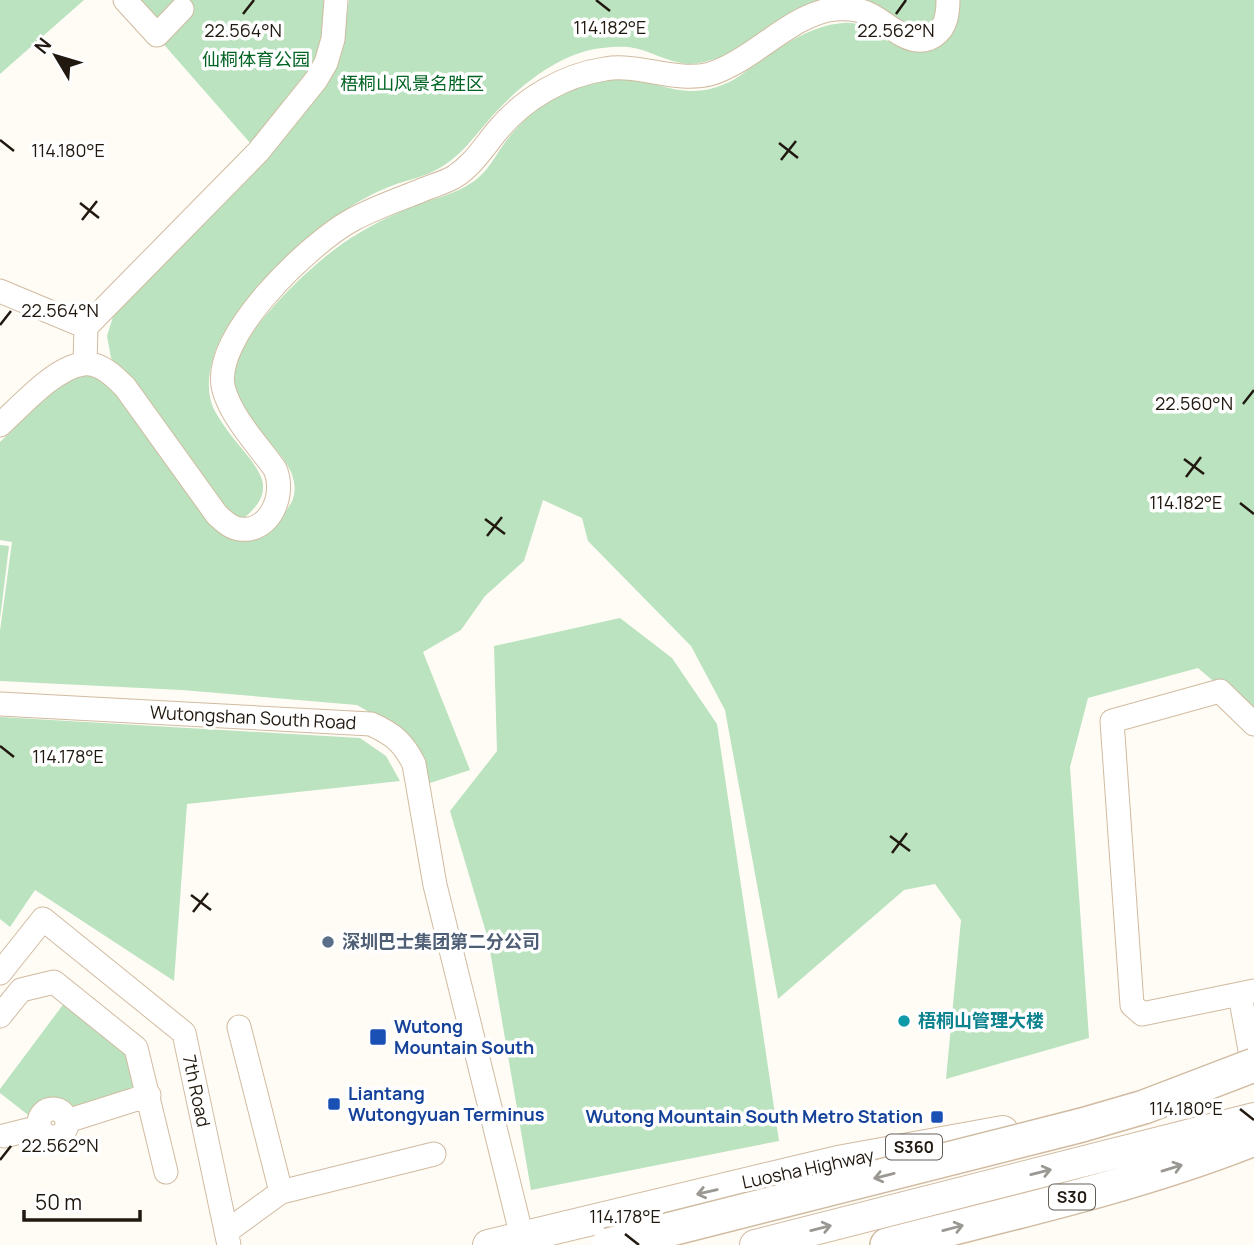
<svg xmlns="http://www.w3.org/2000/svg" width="1254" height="1245" font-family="Manrope,'Noto Sans SC',sans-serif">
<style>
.green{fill:#bbe3bf}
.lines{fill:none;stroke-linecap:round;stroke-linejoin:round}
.minor-casing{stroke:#d0bba1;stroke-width:25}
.major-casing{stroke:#d0bba1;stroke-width:32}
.highway-casing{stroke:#d0bba1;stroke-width:36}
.minor{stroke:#fff;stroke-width:23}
.major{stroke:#fff;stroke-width:30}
.highway{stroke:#fff;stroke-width:33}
.highway-bridge-casing{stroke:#d0bba1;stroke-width:36;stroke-linecap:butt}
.highway-bridge{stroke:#fff;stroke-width:33}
.oneway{stroke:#9b9893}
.ticks{fill:none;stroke:#211910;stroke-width:2.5}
.service-dot{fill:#5c6f8a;stroke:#fff;stroke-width:2.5}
.culture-dot{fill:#0f9aa8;stroke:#fff;stroke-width:2.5}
.transit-dot{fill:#1a4fb4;stroke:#fff;stroke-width:2.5}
.labels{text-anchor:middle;stroke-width:7;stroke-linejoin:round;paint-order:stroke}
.shield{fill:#fff;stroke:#645e58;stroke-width:2}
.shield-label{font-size:16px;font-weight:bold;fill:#211910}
.park-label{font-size:18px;fill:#006423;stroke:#fff}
.street-label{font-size:18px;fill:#211910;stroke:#fff}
.service-label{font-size:18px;font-weight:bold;fill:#4e5e75;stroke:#fff;text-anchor:start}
.culture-label{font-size:18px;font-weight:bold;fill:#0d838f;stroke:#fff;text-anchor:start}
.transit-label{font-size:18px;font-weight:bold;fill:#164399;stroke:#fff;text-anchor:start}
.ticks-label{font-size:18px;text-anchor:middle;fill:#211910;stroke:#fff;stroke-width:7;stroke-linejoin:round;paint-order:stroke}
</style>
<rect width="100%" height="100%" fill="#fffbf5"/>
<!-- green -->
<path class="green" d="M0 0H84L0 74Z
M125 0H336L333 39 258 152Z
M349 0H839C804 17 725 64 689 64 668 63 648 49 628 47 616 46 597 48 586 51 547 62 513 92 488 121 474 137 461 155 443 166 425 178 403 180 384 189 328 212 259 278 227 328 212 351 201 388 216 413 225 429 239 445 251 460 256 468 264 478 263 488 263 501 252 511 244 518H232L215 504 111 358 107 336 116 307 344 34Z
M850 0H940L941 13 924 32 909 31Z
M956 0H1254V716L1198 668 1088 698 1070 767 1089 1038 946 1079 961 920 935 884 904 890 778 999 725 710 691 646 588 541 582 518 543 500 524 561 485 596 461 630 423 652 470 770 430 783 411 775 381 719 357 705 182 690 0 681V631L12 542 0 540V442L53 391 73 375 95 374 112 385 222 530 281 518C285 511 293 503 294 495 303 446 210 419 238 357 257 316 319 256 359 233 374 224 390 216 406 209 431 198 456 196 478 178 491 167 499 149 510 136 532 109 564 87 598 79 645 68 675 107 727 83 735 80 742 74 749 69 778 49 807 26 843 23 865 20 882 40 901 47 908 50 919 49 927 49Z
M0 545 9 546 0 619Z
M620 618 672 658 717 724 779 1141 531 1190 488 939 450 811 497 751 494 646Z
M0 717 360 738 386 756 400 781 187 804 174 981 35 890 10 927 0 919Z
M65 1002 129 1053 143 1088 74 1111 63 1103 53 1101 35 1111 32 1118 0 1093V1089Z"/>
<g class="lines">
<!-- minor casing -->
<g class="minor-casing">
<path id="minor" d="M125 0 157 35 182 9
M0 291 86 327 85 363
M86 327 258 152 316 80 326 63 333 39 336 0
M0 425C21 406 54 368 83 364 100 362 114 376 125 387L217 515C224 521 230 528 240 529 271 533 286 493 275 469 258 445 232 418 224 390 209 338 310 243 352 220 374 208 397 200 420 191 431 186 444 183 454 177 473 165 483 148 497 131 523 99 564 75 605 69 639 63 676 83 710 74 753 61 792 13 835 9 848 8 860 9 871 15 887 23 908 46 928 39 945 32 948 17 948 0
M0 704 371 724C393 734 403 742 414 764L435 885 524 1245
M1254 724 1220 691 1112 721 1132 1005 1142 1014 1254 991
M0 973 43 919 184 1033 229 1245
M1240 995 1254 1072
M0 1016 21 990 54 982 136 1048 166 1172
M239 1027 281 1192
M39 1123a14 14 0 1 1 28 0a14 14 0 1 1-28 0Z
M67 1121 149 1095
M4 1136 40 1127
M226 1232 281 1192 434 1154"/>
</g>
<!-- major casing -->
<g class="major-casing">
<path id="major" d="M488 1245 838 1161 1003 1131
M755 1245 1254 1118"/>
</g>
<!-- highway casing -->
<g class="highway-casing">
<path id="highway" d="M887 1245C1010 1213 1136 1186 1254 1139"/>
</g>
<!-- minor -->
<use href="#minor" class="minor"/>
<!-- major -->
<use href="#major" class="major"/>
<!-- highway -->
<use href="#highway" class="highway"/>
<!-- highway-bridge casing -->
<g class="highway-bridge-casing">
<path id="highway-bridge" d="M608 1245 1082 1125 1144 1107 1254 1065"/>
</g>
<!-- highway-bridge -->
<use href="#highway-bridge" class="highway-bridge"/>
</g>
<!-- one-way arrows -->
<defs><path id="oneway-shaft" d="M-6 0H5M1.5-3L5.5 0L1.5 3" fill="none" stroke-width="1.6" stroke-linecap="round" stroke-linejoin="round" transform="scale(1.75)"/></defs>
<g class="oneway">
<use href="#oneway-shaft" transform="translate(1172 1168) rotate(-17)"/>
<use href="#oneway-shaft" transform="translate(1041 1172) rotate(-14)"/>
<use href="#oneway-shaft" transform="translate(884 1176) rotate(166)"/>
<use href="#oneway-shaft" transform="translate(707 1192) rotate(167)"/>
<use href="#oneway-shaft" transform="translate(821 1228) rotate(-14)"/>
<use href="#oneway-shaft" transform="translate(953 1228) rotate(-15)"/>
</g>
<!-- ticks -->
<path class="ticks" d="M596 0 610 11M243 14 254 0M896 14 906 0M0 140 14 151M779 143 798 158M781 160 796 141M80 203 99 218M82 220 97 201M0 325 11 311M1243 404 1254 390M1184 459 1204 474M1186 477 1201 457M1240 503 1254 514M485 519 505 534M487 536 502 517M0 746 14 757M890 836 910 851M892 853 907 833M191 895 211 910M193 912 208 893M1240 1109 1254 1120M0 1160 11 1146M625 1234 639 1245"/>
<!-- markers -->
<circle class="service-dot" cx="328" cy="942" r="7"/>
<circle class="culture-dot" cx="904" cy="1021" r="7"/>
<g class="transit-dot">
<rect x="369" y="1028" width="18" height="18" rx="3.5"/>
<rect x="327" y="1097" width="14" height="14" rx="3.5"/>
<rect x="930" y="1110" width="14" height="14" rx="3.5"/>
</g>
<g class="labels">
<!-- shield labels -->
<g class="shield">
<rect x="886" y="1134.5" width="56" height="25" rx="5"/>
<rect x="1049" y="1184.5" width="46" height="25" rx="5"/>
</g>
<g class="shield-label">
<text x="914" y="1153">S360</text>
<text x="1072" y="1203">S30</text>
</g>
<!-- park labels -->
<g class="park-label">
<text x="256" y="66">仙桐体育公园</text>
<text x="412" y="90">梧桐山风景名胜区</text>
</g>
<!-- street labels -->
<g class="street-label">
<text transform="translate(253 718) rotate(3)" y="6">Wutongshan South Road</text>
<text transform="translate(196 1091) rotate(78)" y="6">7th Road</text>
<text transform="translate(808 1169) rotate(-12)" y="6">Luosha Highway</text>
</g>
<!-- service labels -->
<g class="service-label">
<text x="342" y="948">深圳巴士集团第二分公司</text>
</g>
<!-- culture labels -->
<g class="culture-label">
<text x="918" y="1027">梧桐山管理大楼</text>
</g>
<!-- transit labels -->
<g class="transit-label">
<text x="394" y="1033">Wutong<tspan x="394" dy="21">Mountain South</tspan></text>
<text x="348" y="1100">Liantang<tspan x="348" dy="21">Wutongyuan Terminus</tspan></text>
<text x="923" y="1123" text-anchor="end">Wutong Mountain South Metro Station</text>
</g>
</g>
<g class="ticks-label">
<text x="610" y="34">114.182°E</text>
<text x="243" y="37">22.564°N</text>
<text x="896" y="37">22.562°N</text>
<text x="68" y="157">114.180°E</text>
<text x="60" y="317">22.564°N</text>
<text x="1194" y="410">22.560°N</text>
<text x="1186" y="509">114.182°E</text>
<text x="68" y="763">114.178°E</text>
<text x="1186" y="1115">114.180°E</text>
<text x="60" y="1152">22.562°N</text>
<text x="625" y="1223">114.178°E</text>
</g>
<!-- north arrow -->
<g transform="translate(56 56) rotate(308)" stroke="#ffffff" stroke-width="5" paint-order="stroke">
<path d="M0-5L12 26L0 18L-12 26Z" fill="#211910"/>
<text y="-10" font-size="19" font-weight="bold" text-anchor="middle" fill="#211910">N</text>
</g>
<!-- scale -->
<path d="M24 1210v10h116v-10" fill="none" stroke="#211910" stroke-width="3.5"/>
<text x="35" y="1210" font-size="21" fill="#211910" stroke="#ffffff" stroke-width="5" paint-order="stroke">50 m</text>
</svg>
